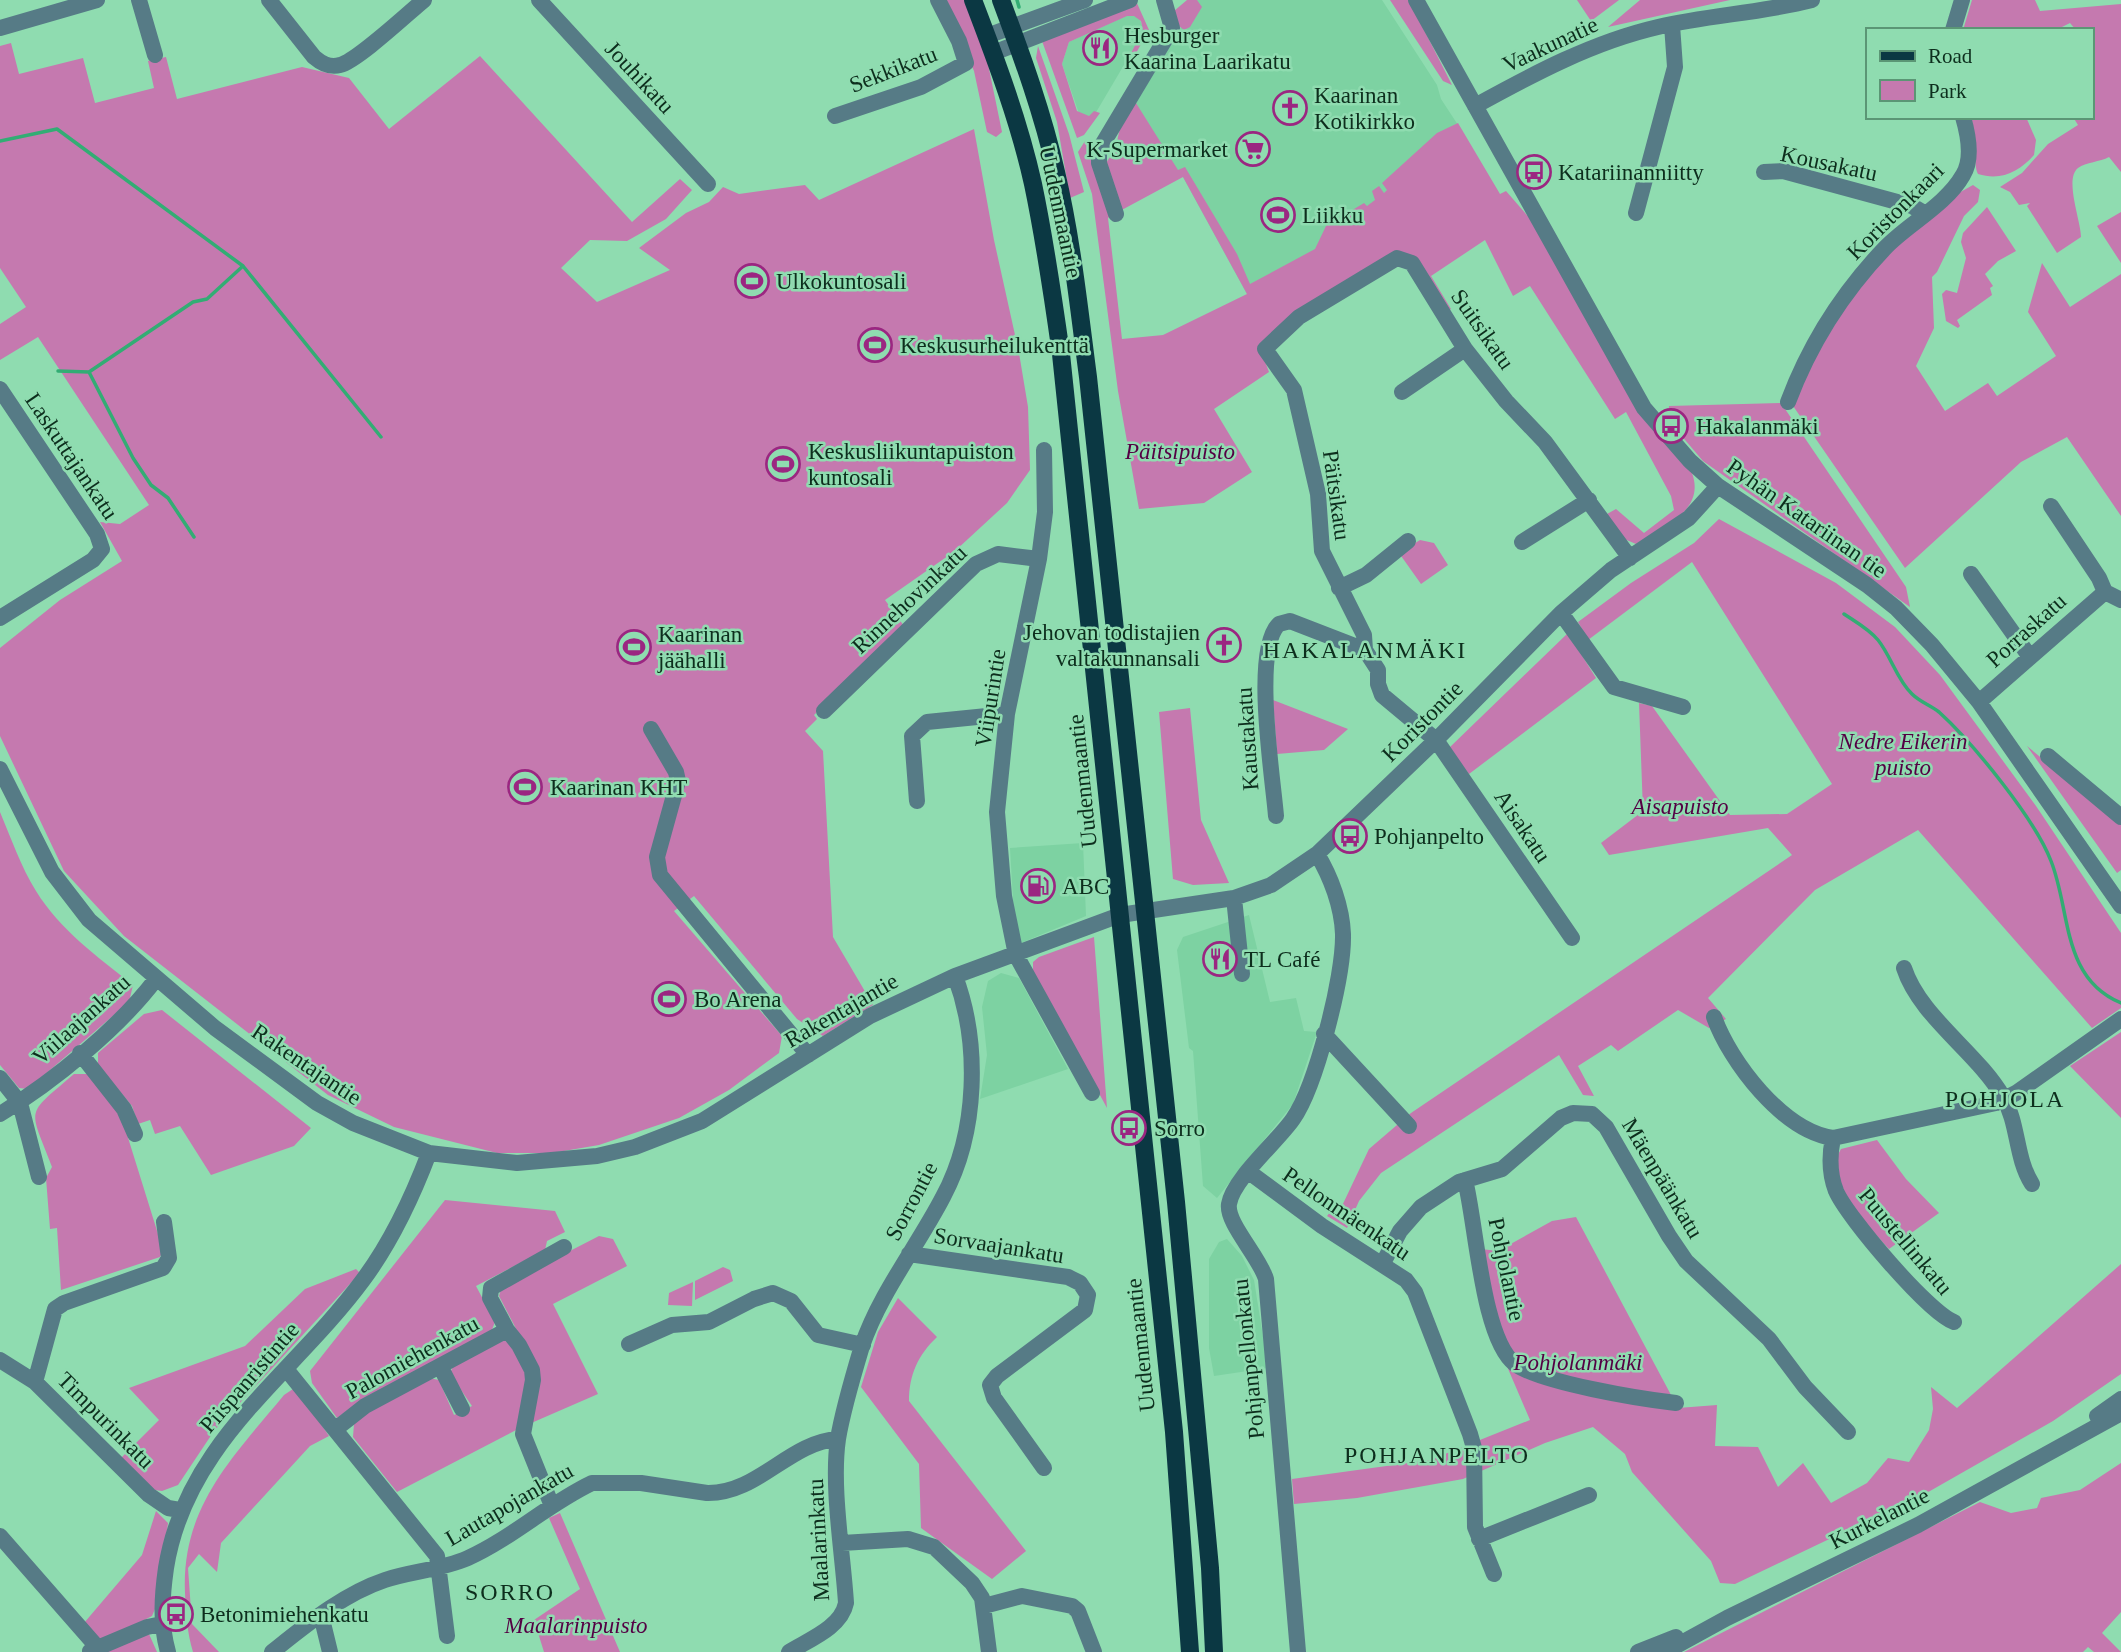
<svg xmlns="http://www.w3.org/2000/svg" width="2121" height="1652" font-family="'Times New Roman',serif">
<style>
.built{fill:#7dd2a2}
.green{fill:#c579af}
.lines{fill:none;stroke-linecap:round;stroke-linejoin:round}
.stream{stroke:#32ad74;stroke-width:3.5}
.minor{stroke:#567b86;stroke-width:16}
.major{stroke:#0b3843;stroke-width:18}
.labels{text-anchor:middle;stroke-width:5;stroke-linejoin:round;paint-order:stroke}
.poi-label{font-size:23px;fill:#0d2e1d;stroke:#8fdcb0;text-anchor:start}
.street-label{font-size:23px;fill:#0d2e1d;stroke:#8fdcb0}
.park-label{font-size:23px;font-style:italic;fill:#540044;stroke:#8fdcb0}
.neighbourhood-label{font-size:24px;letter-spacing:2px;fill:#0d2e1d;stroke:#8fdcb0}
</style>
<rect width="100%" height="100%" fill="#8fdcb0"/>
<!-- built -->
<path class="built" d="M1197 0H1382L1437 85 1441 99 1460 128 1389 188 1334 251 1247 294 1183 177 1115 150 1122 127Z
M1137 11 1144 31 1085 131 1062 64 1069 42Z
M1083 843 1086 916 1021 943 1014 917 1010 848Z
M1249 915 1270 1002 1296 998 1304 1031 1317 1032 1293 1104 1217 1198 1203 1186 1193 1051 1189 1048 1177 950 1183 937Z
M1001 973 1019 978 1068 1069 980 1099 987 1055 982 1007 988 981Z
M1227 1239 1242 1256 1254 1280 1268 1368 1214 1376 1209 1348V1259L1219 1242Z"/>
<!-- green -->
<path class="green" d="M943 0H965L988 64 1002 132 996 137 987 132 974 71Z
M1187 0H1197L1202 7 1190 27 1184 30 1179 26 1174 11Z
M1390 0H1409L1452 85 1443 81Z
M1577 0H1619L1591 21Z
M1640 0H1730L1608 27Z
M1972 0H2035L2040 11 2121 4V172L2109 157C2100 162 2086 162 2078 168 2064 179 2081 221 2081 237L2057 253 2027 206 2030 203 2019 205 2010 192 2000 187 2022 173 2048 144 2078 125 2073 117H2091V30H2076L2070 23 2056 30H1963Z
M1136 1 1149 30 1131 62 1129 57 1143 30 1141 21 1134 16H1127L1069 42 1062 64 1077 111 1089 116 1094 111 1100 113 1084 135 1077 138 1042 41Z
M11 43 19 74 83 58 95 103 154 88 148 61 166 57 177 99 302 67 349 78 389 129 480 56 632 222 680 179 692 190 666 219 627 241 590 240 561 268 597 302 670 270 639 248 686 213 709 202 723 187 739 194 805 185 819 200 974 129 994 240 1019 353 1028 407 1030 470 1007 503 955 551 885 600 904 626 814 715 817 719 805 731 823 751 833 937 873 1005 823 1036 797 1019 694 896 674 911 782 1036 779 1053 729 1090 679 1118 599 1145 552 1153H497L394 1127 328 1095 124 936 64 871 0 736V648L60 600 122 561 100 522 120 524 149 505 38 337 0 360V324L26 307 0 268V46Z
M1038 46 1069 134 1084 192 1070 198 1057 122 1036 58Z
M1136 103 1178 170 1185 167 1237 254 1250 284 1315 249 1326 226 1364 203 1367 206 1375 200 1372 191 1379 186 1384 193 1387 190 1382 183 1437 133 1458 123 1500 194 1506 191 1532 221 1692 473C1706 511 1662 528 1636 544L1622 538 1607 514 1616 509 1644 533 1674 510 1671 496 1626 412 1615 419 1530 286 1513 296 1485 240 1431 276 1451 309 1446 312 1408 256 1260 348 1269 372 1214 409 1252 472 1204 503 1139 509 1118 391 1092 194 1078 152 1085 141 1114 214 1108 218 1122 339 1163 335 1247 294 1183 177 1118 212 1103 167 1115 150 1122 119Z
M1971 117H2026L2036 140 2034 155C2019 172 2001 181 1978 174 1973 164 1976 134 1971 117Z
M1973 185 1980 190 1978 202 1964 216 1937 272 1932 277 1934 328 1916 366 1945 411 1988 383 1997 396 2056 356 2028 312 2042 263 2070 307 2121 274V516L2067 437 2021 462 1905 568 1791 403 1838 314 1888 253 1948 199Z
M1987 207 2016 251 1998 261 1985 274 1993 286 1990 288 1992 295 1957 320 1960 326 1958 328 1946 321 1942 294 1946 290 1957 293 1966 258 1961 242 1963 233Z
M2121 212V263L2097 226Z
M1781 403 1906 587 1910 607 1703 461 1668 420 1669 406Z
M1719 519 1836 583 1895 627 1940 675 2036 806 2121 933V1008L2092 1028 1918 830 1815 890 1708 998 1726 1019 1709 1028 1678 1010 1618 1051 1611 1045 1578 1066 1594 1096 1583 1095 1559 1055 1381 1173 1359 1201 1347 1228 1327 1216 1336 1205 1341 1208 1369 1149 1411 1113 1792 855 1768 828 1609 855 1601 843 1643 811 1639 703 1652 706 1730 815 1787 814 1832 784 1692 562 1588 640 1578 622 1631 583 1694 543Z
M1420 540 1434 543 1448 565 1421 584 1399 553Z
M1568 633 1596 678 1469 774 1449 748Z
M1273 700 1348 729 1324 750 1277 754Z
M1190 708 1201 820 1229 883 1193 885 1173 879 1159 712Z
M2027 746 2121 824V870L2117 873Z
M0 812C11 838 21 867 36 891 60 930 98 957 133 985L129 1002 28 1089 19 1088 0 1065Z
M1094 937 1107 1108 1033 972V962L1039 957Z
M162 1010 311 1128 294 1146 211 1175 180 1126 155 1134 150 1120 138 1124 132 1106 98 1065V1053L144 1014Z
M2121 1032V1118L2070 1066Z
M74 1074H87L120 1112 163 1250 160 1257 61 1290 57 1228 50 1229 46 1178 52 1167C29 1106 24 1117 74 1074Z
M1877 1140 1906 1179 1939 1213 1889 1249C1870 1227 1821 1181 1841 1149Z
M445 1200 555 1211 565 1232 547 1241 545 1250 476 1286 495 1322 491 1332 365 1398 337 1418 312 1383 310 1371Z
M1576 1217 1678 1408 1717 1405 1715 1446 1758 1447 1778 1487 1803 1463 1831 1503 1867 1483 1888 1458 1909 1462 1929 1430 1933 1409 1931 1387 1957 1408 2121 1264V1374L2053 1421 1930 1491 1735 1584 1720 1583 1711 1561 1632 1472 1625 1454 1593 1427 1545 1443 1463 1479 1357 1498 1294 1504 1292 1479 1430 1460 1530 1420 1503 1357 1481 1249 1498 1251 1552 1221Z
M599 1236 613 1239 627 1266 553 1304 598 1394 529 1424 539 1373 499 1296 502 1286Z
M723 1267 730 1270 733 1281 695 1300V1281Z
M356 1269 360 1273 214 1431 178 1485 162 1491 148 1489 120 1459 159 1420 129 1388 245 1346 305 1289Z
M693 1282 692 1306 668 1305 669 1293Z
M898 1298 937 1337C918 1355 909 1375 909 1401L1026 1551 992 1579 921 1528 919 1464 861 1387 878 1332Z
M502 1340 512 1343 528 1373 518 1429 397 1492 353 1437 354 1424 375 1407 429 1378 439 1380 454 1415 472 1406 450 1374 453 1366Z
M296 1387 329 1436 310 1446 221 1543 217 1572 199 1554 188 1568 192 1624 219 1652H193C187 1632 186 1614 185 1593 181 1507 233 1457 284 1395Z
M2121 1463V1612L2102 1633 2121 1652H2094L2088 1647 2083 1652H1684L1980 1502 2011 1513 2037 1508 2041 1498 2080 1490Z
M156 1511 168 1523 157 1604 152 1616 102 1642 84 1623 142 1555Z
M560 1513 620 1652H544L534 1620 580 1589 549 1518Z
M149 1634 157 1652H101Z"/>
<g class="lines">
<!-- stream -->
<path class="stream" d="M1017 0 1019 7
M0 141 57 129 243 266 381 437
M58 371 89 372 193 302 207 299 243 266
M89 372 133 458 151 485 168 498 194 537
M1844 614C1856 622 1869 629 1878 640 1891 656 1897 680 1912 694 1920 702 1930 705 1939 712 1972 742 2035 819 2051 861 2071 911 2061 978 2121 1003"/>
<!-- minor -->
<path class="minor" d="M139 0 155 55
M269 0 314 57C321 63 329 68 340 65 357 61 407 14 424 0
M539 0 708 184
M1416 0 1644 408 1690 461 1718 486 1867 585 1896 608 1932 645 1979 702 2121 906
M0 28 97 0
M1953 30 1962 0
M987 36 1085 0
M993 53 1130 0
M1475 106C1533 74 1593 42 1658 27 1709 15 1762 13 1812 0
M835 116 921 87 966 63 959 41 938 0
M1764 172 1783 171 1912 206 1924 213
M1636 213 1675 67 1672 25
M1116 214 1099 163V150L1172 28 1164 0
M0 389 97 534 102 549 93 560 0 618
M1402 392 1465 349
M1788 402C1809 346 1843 292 1885 248 1908 224 1946 205 1963 175 1973 159 1968 134 1963 117
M1044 450 1045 512 1039 559 1007 714 997 812 1004 896 1016 955 1092 1093
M2051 506 2099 578 2105 592
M1522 542 1589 500
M1971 574 2030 657
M1339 588 1366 575 1408 541
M2105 592 2121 600
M1561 613 1614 687 1683 707
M1365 650 1364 635 1322 551 1318 494 1294 390 1265 349 1299 317 1397 258 1412 263 1465 349 1506 401 1545 442 1630 558
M1979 702 2105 592
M824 711 976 564 998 554 1039 559
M651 729 676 772 678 781 657 857 660 875 808 1055
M2048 756 2121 817
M0 769 52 872 89 920 215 1028 317 1103 353 1123 429 1153 517 1163 597 1156 635 1147 702 1121 870 1016 955 976 1120 915 1234 898 1271 885 1317 854 1436 740 1561 613 1611 570 1689 518 1718 486
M917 801 912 736 927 722 1007 714
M1276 816C1273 778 1252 649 1279 624L1290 621 1365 650 1378 670V684L1382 695 1436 740 1572 938
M1234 898 1242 974
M1904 968C1920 1017 1977 1052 2003 1097 2019 1124 2015 1157 2032 1184
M1714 1017C1730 1062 1783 1131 1833 1138L1996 1103 2016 1093 2121 1019
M1324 1034 1409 1126
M80 1053 124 1109 135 1134
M0 1078 20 1103 39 1177
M0 1114C53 1082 119 1028 156 979
M1833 1138C1829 1157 1829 1173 1836 1191 1847 1217 1929 1313 1954 1322
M1249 1172 1322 1226 1406 1280 1415 1292 1470 1434 1474 1448 1475 1527 1494 1574
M1465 1180C1476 1222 1482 1339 1515 1364 1542 1383 1641 1399 1676 1403
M909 1254 1068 1277 1080 1283 1088 1295 1085 1310 997 1376 990 1385 994 1398 1044 1468
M1383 1263 1400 1231 1421 1207 1459 1182 1502 1169 1561 1118 1573 1113 1592 1114 1606 1127 1669 1236 1686 1261 1769 1339 1805 1387 1848 1432
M507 1330 519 1345 532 1370 533 1380 523 1434 552 1506
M629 1344 672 1325 709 1322 754 1299 773 1293 791 1301 818 1335 863 1345
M0 1360 35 1382 149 1495 168 1508 180 1510
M440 1366 462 1409
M286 1369 437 1556 447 1636
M35 1382 55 1309 64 1303 163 1268 169 1258 164 1222
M2097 1416 2121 1399
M337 1428 365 1406 507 1330 490 1298 491 1288 564 1247
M0 1536 98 1648
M1479 1539 1589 1495
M842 1543 908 1539 934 1547 972 1583 982 1598 989 1652
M984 1606 1022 1596 1072 1606 1078 1611 1094 1652
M321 1615 330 1652
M90 1651 147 1627 162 1624
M168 1652C160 1624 162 1596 166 1568 186 1442 292 1376 363 1280 392 1241 412 1198 429 1153
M272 1652C306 1625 343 1594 385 1580 412 1571 441 1570 468 1558 512 1538 548 1504 592 1483H641L707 1493C758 1494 789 1442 838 1439
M789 1652C808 1640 841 1628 846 1603 843 1554 831 1487 838 1439 843 1409 853 1376 862 1346 880 1293 917 1247 943 1197 978 1132 980 1043 955 976
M1298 1652 1266 1279C1259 1256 1226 1223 1229 1204 1233 1179 1278 1141 1293 1119 1316 1086 1344 976 1343 934 1342 907 1331 877 1317 854
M1638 1652 1676 1637
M1665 1652 1727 1618 1918 1525 2121 1413"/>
<!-- major -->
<path class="major" d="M973 0C996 60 1019 121 1033 184 1045 241 1053 297 1061 354L1174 1432 1190 1652
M1001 0C1022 56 1043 114 1056 172 1072 240 1079 309 1088 377L1176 1202 1210 1568 1214 1652"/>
</g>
<!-- icons -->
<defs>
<g id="restaurant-ring" transform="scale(1.75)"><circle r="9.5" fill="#8fdcb0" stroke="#9b2681" stroke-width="1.5"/><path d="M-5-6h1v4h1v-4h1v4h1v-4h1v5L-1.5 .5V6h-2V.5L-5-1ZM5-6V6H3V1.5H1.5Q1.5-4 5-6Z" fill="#9b2681"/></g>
<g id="church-ring" transform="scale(1.75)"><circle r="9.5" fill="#8fdcb0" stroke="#9b2681" stroke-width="1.5"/><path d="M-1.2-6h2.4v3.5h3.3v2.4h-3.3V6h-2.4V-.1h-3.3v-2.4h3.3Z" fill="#9b2681"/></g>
<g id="supermarket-ring" transform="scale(1.75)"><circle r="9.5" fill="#8fdcb0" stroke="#9b2681" stroke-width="1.5"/><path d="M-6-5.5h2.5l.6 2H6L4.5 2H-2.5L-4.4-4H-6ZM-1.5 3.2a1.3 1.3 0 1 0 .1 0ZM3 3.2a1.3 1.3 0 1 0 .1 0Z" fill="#9b2681"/></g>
<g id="bus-ring" transform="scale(1.75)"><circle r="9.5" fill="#8fdcb0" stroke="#9b2681" stroke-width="1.5"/><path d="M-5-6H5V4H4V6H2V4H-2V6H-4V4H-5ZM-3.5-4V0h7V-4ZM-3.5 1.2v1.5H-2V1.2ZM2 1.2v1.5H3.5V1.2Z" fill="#9b2681"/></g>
<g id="stadium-ring" transform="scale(1.75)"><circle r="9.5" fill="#8fdcb0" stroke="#9b2681" stroke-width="1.5"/><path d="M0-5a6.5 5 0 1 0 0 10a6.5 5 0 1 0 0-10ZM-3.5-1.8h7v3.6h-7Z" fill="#9b2681"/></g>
<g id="fuel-ring" transform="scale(1.75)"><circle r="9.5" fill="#8fdcb0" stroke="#9b2681" stroke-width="1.5"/><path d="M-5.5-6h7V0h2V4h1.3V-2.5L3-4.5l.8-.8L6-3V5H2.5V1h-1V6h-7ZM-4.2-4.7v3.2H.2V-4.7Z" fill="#9b2681"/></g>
</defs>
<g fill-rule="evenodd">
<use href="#restaurant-ring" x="1100" y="48"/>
<use href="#church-ring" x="1290" y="108"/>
<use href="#supermarket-ring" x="1253" y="149"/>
<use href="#bus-ring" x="1534" y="172"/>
<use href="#stadium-ring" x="1278" y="215"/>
<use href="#stadium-ring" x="752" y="281"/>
<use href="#stadium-ring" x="875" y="345"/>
<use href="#bus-ring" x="1671" y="426"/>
<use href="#stadium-ring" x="783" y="464"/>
<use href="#church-ring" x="1224" y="645"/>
<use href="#stadium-ring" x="634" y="647"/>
<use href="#stadium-ring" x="525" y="787"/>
<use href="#bus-ring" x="1350" y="836"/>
<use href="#fuel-ring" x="1038" y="886"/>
<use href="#restaurant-ring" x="1220" y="959"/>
<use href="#stadium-ring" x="669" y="999"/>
<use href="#bus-ring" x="1129" y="1128"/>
<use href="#bus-ring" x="176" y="1614"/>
</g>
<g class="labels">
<!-- poi labels -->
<g class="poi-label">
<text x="1124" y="43">Hesburger<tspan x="1124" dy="26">Kaarina Laarikatu</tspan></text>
<text x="1314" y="103">Kaarinan<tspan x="1314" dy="26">Kotikirkko</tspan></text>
<text x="1228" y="157" text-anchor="end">K-Supermarket</text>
<text x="1558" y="180">Katariinanniitty</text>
<text x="1302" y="223">Liikku</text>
<text x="776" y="289">Ulkokuntosali</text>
<text x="900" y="353">Keskusurheilukenttä</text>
<text x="1696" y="434">Hakalanmäki</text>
<text x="808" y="459">Keskusliikuntapuiston<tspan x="808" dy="26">kuntosali</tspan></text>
<text x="1200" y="640" text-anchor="end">Jehovan todistajien<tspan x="1200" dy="26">valtakunnansali</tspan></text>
<text x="658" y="642">Kaarinan<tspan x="658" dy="26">jäähalli</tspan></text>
<text x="550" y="795">Kaarinan KHT</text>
<text x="1374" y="844">Pohjanpelto</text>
<text x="1062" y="894">ABC</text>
<text x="1244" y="967">TL Café</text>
<text x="694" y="1007">Bo Arena</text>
<text x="1154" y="1136">Sorro</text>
<text x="200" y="1622">Betonimiehenkatu</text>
</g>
<!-- street labels -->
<g class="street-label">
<text transform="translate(1550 44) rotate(-25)" y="8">Vaakunatie</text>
<text transform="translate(893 69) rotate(-21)" y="8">Sekkikatu</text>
<text transform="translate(640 77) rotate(47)" y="8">Jouhikatu</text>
<text transform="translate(1829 163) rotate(12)" y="8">Kousakatu</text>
<text transform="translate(1895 211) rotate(-45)" y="8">Koristonkaari</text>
<text transform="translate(1061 212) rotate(78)" y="8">Uudenmaantie</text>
<text transform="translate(1483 329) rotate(55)" y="8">Suitsikatu</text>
<text transform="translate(72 456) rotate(56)" y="8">Laskuttajankatu</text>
<text transform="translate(1337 495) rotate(82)" y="8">Päitsikatu</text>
<text transform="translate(1807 518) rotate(35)" y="8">Pyhän Katariinan tie</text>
<text transform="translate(909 599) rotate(-43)" y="8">Rinnehovinkatu</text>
<text transform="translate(2026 630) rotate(-42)" y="8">Porraskatu</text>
<text transform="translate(990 698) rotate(-81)" y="8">Viipurintie</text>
<text transform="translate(1422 721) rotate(-45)" y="8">Koristontie</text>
<text transform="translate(1247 739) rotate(-94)" y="8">Kaustakatu</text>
<text transform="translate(1082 781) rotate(-96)" y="8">Uudenmaantie</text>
<text transform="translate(1523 826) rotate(56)" y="8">Aisakatu</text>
<text transform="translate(841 1010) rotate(-30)" y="8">Rakentajantie</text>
<text transform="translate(81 1019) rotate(-42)" y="8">Viilaajankatu</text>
<text transform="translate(307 1064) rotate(34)" y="8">Rakentajantie</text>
<text transform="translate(1663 1178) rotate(59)" y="8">Mäenpäänkatu</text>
<text transform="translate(911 1201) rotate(-62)" y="8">Sorrontie</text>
<text transform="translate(1347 1213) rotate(34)" y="8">Pellonmäenkatu</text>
<text transform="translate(1906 1241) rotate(50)" y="8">Puustellinkatu</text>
<text transform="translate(999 1245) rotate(9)" y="8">Sorvaajankatu</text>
<text transform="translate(1507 1269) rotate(78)" y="8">Pohjolantie</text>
<text transform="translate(1140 1345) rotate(-96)" y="8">Uudenmaantie</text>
<text transform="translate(412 1357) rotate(-29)" y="8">Palomiehenkatu</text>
<text transform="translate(1248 1359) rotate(-96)" y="8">Pohjanpellonkatu</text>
<text transform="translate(249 1377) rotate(-49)" y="8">Piispanristintie</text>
<text transform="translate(106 1420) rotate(45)" y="8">Timpurinkatu</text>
<text transform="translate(509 1504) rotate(-30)" y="8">Lautapojankatu</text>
<text transform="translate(1879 1518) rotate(-27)" y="8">Kurkelantie</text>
<text transform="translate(818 1540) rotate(-93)" y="8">Maalarinkatu</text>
</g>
<!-- park labels -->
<g class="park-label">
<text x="1180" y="459">Päitsipuisto</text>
<text x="1903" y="749">Nedre Eikerin<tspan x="1903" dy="26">puisto</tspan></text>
<text x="1680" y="814">Aisapuisto</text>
<text x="1578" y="1370">Pohjolanmäki</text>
<text x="576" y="1633">Maalarinpuisto</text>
</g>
<!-- neighbourhood labels -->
<g class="neighbourhood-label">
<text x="1365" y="658">HAKALANMÄKI</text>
<text x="2005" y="1107">POHJOLA</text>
<text x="1437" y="1463">POHJANPELTO</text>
<text x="510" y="1600">SORRO</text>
</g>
</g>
<!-- legend -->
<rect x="1866" y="28" width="228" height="91" fill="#8fdcb0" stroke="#5b9675" stroke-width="2"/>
<rect x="1880" y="51" width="35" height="10" fill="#0b3843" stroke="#5b9675" stroke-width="2"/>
<text x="1928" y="63" font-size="21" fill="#0d2e1d">Road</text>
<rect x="1880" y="80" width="35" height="21" fill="#c579af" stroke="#5b9675" stroke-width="2"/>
<text x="1928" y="98" font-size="21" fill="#0d2e1d">Park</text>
</svg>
